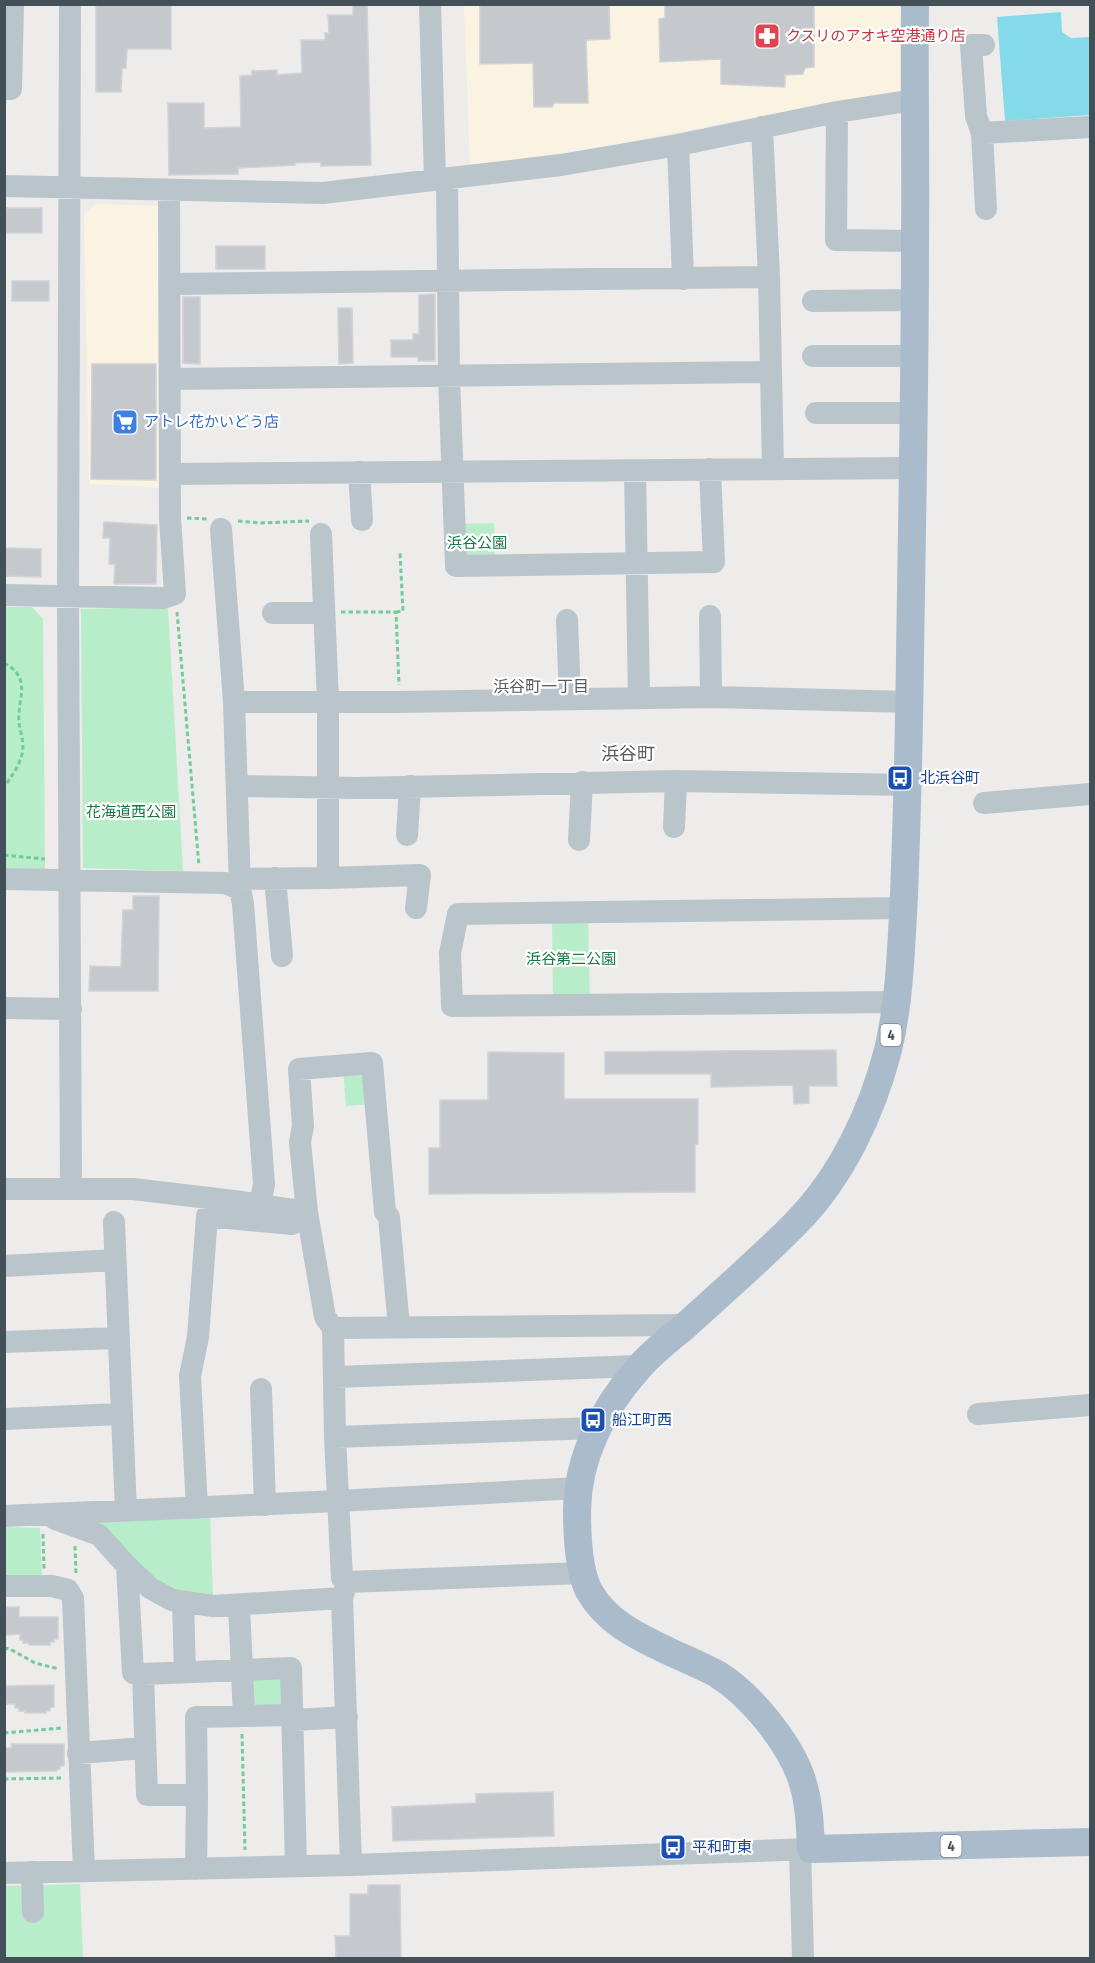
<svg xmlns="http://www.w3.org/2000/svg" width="1095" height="1963" font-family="'Fira Sans Condensed','Noto Sans JP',sans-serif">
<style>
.commercial{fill:#fbf3e2}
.green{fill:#b8edca}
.water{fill:#85daea}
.building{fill:#c5c9ce;stroke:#cfd2d7;stroke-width:1.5}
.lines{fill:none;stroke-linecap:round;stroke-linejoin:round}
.path{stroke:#71cb9a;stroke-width:3;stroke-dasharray:4.5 3;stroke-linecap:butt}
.minor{stroke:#b9c4cb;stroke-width:22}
.major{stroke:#aabccb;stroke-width:28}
.labels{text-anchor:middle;stroke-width:4.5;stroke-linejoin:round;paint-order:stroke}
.shield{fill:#fff;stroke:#7c848a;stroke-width:1.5}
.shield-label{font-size:14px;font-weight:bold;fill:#445058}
.health-label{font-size:15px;fill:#be3a42;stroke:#fff;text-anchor:start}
.shop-label{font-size:15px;fill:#366cbe;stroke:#fff;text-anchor:start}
.park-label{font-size:15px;fill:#167843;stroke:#fff}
.transit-label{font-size:15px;fill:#164399;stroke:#fff;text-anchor:start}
.neighbourhood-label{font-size:16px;fill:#585c60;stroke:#fff}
.quarter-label{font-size:18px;fill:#585c60;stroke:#fff}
</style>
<rect width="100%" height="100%" fill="#eeebeb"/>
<!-- commercial -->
<path class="commercial" d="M464 5H904L902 93 760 116 608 146 470 166Z
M95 204 163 206 164 488 89 484 84 215Z"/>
<!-- green -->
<path class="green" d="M494 523 495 563 460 564 459 524Z
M5 607H32L43 619 45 869 5 868Z
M168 607 183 871 83 868 81 609Z
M552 913H588L590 1005 553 1006Z
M368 1067 371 1104 346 1106 343 1069Z
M210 1514 213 1599 174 1592 78 1521Z
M4 1527 40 1528 42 1578 5 1579Z
M291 1668 293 1715 244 1716 242 1670Z
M80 1884 83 1958H5L4 1886Z"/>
<!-- water -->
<path class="water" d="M1061 12 1062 32 1071 38 1090 37V115L1005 121 997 17Z"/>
<!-- building -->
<path class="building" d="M171 4V49H127L126 68H122L121 92H96V5Z
M353 4H367L371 165 321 166V162L295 163V165L238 168V174L169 175 168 103H204V128L241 127 240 76 252 75V71L277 70V75L302 73 301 40H325V33H329L328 15H353Z
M480 4H609L610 39 586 40 588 103H554L552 107H534L533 63 480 64Z
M665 4H814V67L805 68 803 74 785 75V87L721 84V59L660 62 659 19 665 18Z
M4 208H42V233H4Z
M216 246H265V269H216Z
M12 281H49V301H12Z
M435 294V361H418V357H391V340H413V334H419V295Z
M183 297H200V364L183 363Z
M338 308H352L353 363 339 364Z
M92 364H156V480L91 479Z
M104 522 157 525 156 584H114L115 564H109L110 538H103Z
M4 548 41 549V577L4 576Z
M133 896H159L158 991H89L90 966 121 967 123 910H133Z
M836 1050 837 1086H809V1103L794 1104 793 1085 711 1087V1074H605V1052Z
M488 1052 564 1053V1099H698V1144H695V1192L429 1194V1148H440V1100H488Z
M6 1607H19V1617H58V1639H54V1642H50V1645H29V1643H23V1640H20V1634L4 1635Z
M54 1685V1707L50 1708V1711H46V1713H25V1711H19V1708H15V1704H4V1686Z
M11 1744H64V1766H60V1769L56 1770V1771L4 1772V1748H12Z
M553 1792 554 1836 393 1841 392 1807 476 1803V1794Z
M368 1885H400L401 1959H336L335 1936H350V1894H368Z"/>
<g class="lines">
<!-- path -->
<path class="path" d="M187 518 207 519
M238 521 261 523 309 521
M177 612 199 866
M341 612H396L399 685
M396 612 403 611 400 553
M4 663C33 678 17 699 19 722 20 733 25 742 22 754 19 766 12 776 4 787
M4 855 45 859
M43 1534 44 1569
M75 1546 76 1575
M4 1648 10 1649 35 1663 59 1669
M4 1733 61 1728
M242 1734 245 1850
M4 1779 62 1778"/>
<!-- minor -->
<path class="minor" d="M70 4 68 597 71 1189H133L242 1202 307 1212
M430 4 435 180
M984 45H971L976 116 982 133 1090 127
M4 89H11L13 4
M837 112 836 240 915 241
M762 127 769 277 773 468
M982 133 986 209
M678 145 683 279
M447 179 449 377 456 566 714 562 710 469
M4 186 323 193 561 165 678 145 837 112 914 100
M171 284 769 277
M813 301 915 300
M813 356H915
M170 379 770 372
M816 413H913
M635 471 639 698
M359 472 362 520
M170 474 912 468
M221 529 234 702 240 889
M4 595 163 598 175 594 170 518 169 190
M273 613H323
M710 616 711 697
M567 620 570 699
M234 702H400L711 697 910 702
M237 786 356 788 676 781 909 785
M984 803 1090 794
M674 827 676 781
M407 835 410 786
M579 840 582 782
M275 878 282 956
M328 878 420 875 416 908
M4 879 225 883 240 889 243 904 264 1184 260 1205
M239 879 328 878V702L321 534
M897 1002 452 1006 450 953 458 914 903 908
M4 1008 71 1009
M4 1189H71
M114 1222 126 1511
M4 1266 115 1260
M333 1328 686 1325
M4 1342 117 1338
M334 1377 639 1366
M261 1389 265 1505
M978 1414 1090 1405
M4 1419 121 1414
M335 1437 597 1428
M197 1508 190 1376 198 1337 207 1216 292 1224
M4 1516 338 1501 579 1488
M55 1519 99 1535 127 1566 150 1588 172 1600 213 1606 342 1598
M127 1566 133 1673 143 1674 147 1795H197
M347 1582 582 1573
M4 1586H52L68 1590 73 1598 84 1871
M183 1602 185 1672
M239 1605 244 1716
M143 1674 291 1668 296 1866
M294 1720 347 1717
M78 1753 145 1748
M800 1849 803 1958
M351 1865 342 1598 347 1582 342 1578 335 1437 333 1328 325 1317 307 1212 300 1142 303 1126 299 1069 372 1063 385 1212 389 1217 399 1327
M196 1869 197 1795 196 1717 293 1715
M32 1872 33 1912
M4 1873 351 1865 811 1849"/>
<!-- major -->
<path class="major" d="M915 4C914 84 916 163 915 243 915 381 912 519 910 657 909 737 907 816 904 896 901 947 900 1000 888 1050 872 1112 842 1176 797 1222 761 1259 721 1293 683 1328 667 1341 650 1354 637 1370 603 1408 578 1457 577 1510 577 1534 578 1570 589 1591 607 1623 639 1637 670 1652 686 1659 702 1666 717 1674 750 1694 788 1741 801 1777 809 1800 810 1824 811 1849L1090 1842"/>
</g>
<!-- icons -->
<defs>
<g id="pharmacy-square" transform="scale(1.35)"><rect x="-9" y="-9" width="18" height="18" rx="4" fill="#e0444e" stroke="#fff"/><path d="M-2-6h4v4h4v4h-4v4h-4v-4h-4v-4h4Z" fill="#fff"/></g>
<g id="supermarket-square" transform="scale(1.35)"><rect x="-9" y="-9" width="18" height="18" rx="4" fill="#3f7fe0" stroke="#fff"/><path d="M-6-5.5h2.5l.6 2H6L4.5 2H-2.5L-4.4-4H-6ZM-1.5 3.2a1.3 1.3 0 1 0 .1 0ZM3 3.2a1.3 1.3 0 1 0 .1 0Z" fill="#fff"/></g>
<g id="bus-square" transform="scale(1.35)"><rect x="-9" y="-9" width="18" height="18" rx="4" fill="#1a4fb4" stroke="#fff"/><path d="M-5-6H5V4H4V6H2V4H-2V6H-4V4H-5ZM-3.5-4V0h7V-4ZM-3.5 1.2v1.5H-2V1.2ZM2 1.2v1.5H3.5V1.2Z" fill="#fff"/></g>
</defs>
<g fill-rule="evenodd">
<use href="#pharmacy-square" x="767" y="36"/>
<use href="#supermarket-square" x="125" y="422"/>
<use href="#bus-square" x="900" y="778"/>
<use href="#bus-square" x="593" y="1420"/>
<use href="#bus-square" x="673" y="1847"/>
</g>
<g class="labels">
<!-- shield labels -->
<g class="shield">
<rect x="880.5" y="1024" width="21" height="22" rx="4.5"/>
<rect x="940.5" y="1835" width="21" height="22" rx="4.5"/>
</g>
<g class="shield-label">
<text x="891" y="1040">4</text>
<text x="951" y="1851">4</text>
</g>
<!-- health labels -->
<g class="health-label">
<text x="786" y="41">クスリのアオキ空港通り店</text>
</g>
<!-- shop labels -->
<g class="shop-label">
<text x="144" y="427">アトレ花かいどう店</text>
</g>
<!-- park labels -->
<g class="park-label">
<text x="477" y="548">浜谷公園</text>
<text x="131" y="817">花海道西公園</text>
<text x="571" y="964">浜谷第二公園</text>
</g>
<!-- transit labels -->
<g class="transit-label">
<text x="920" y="783">北浜谷町</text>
<text x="612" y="1425">船江町西</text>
<text x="692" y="1852">平和町東</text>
</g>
<!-- neighbourhood labels -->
<g class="neighbourhood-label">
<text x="541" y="692">浜谷町一丁目</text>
</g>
<!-- quarter labels -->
<g class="quarter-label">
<text x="628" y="760">浜谷町</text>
</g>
</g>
<!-- border -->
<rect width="1095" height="1963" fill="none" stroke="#445058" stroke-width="12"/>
</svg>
